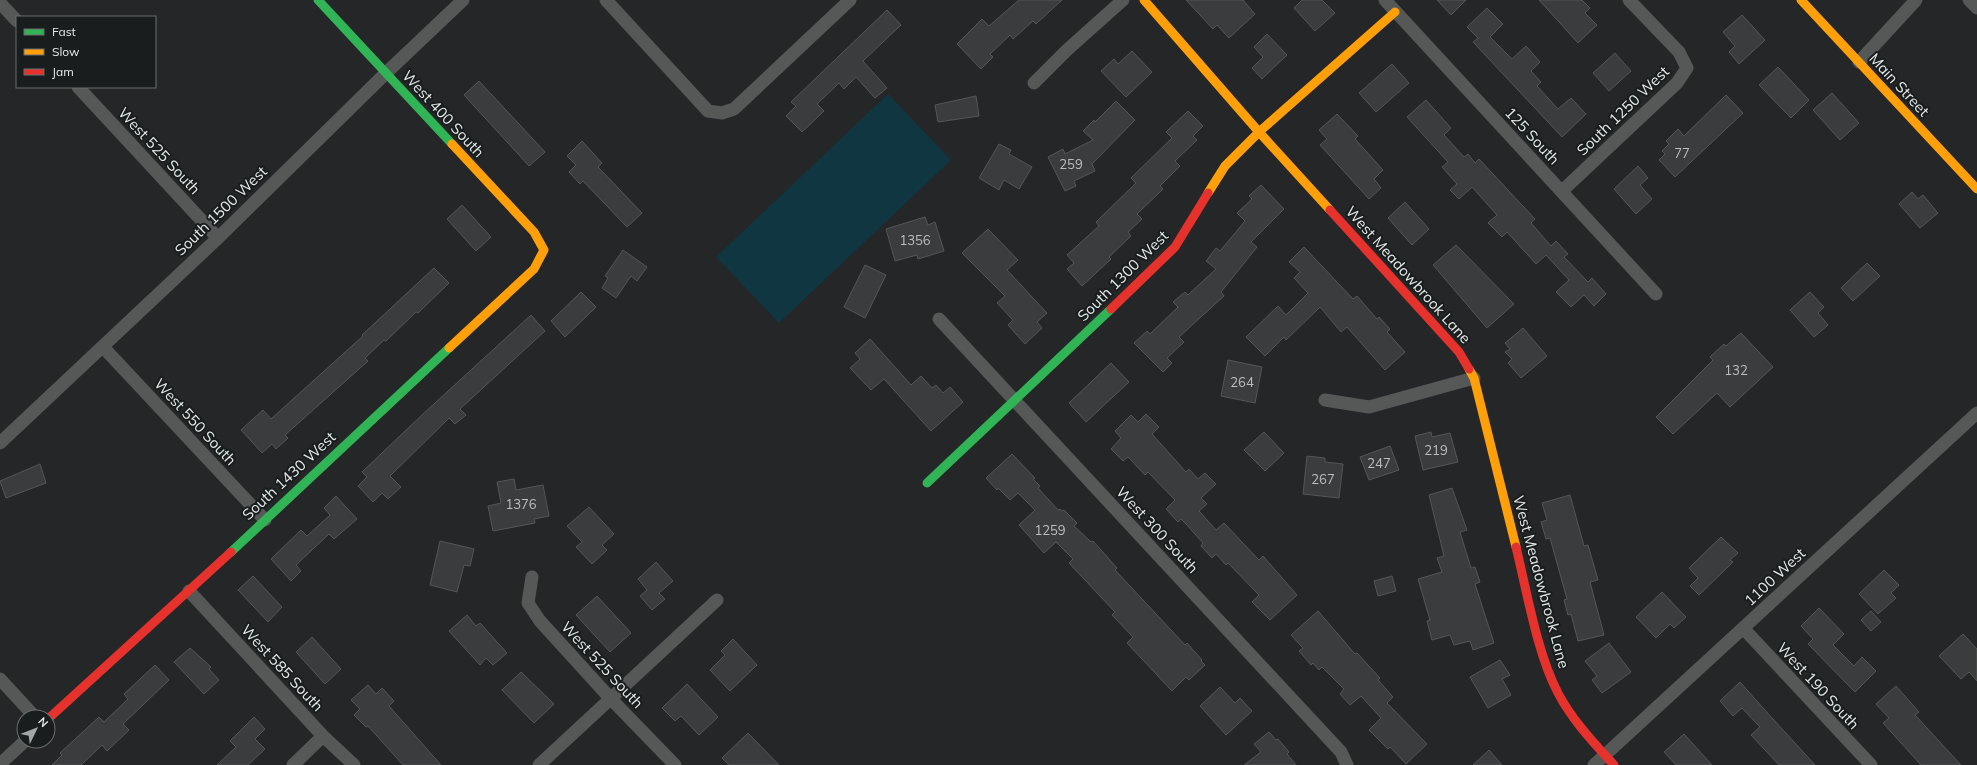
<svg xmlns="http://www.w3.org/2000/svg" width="1977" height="765" font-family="Mulish,sans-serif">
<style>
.green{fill:#103741}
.building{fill:#3a3c3d;stroke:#545657}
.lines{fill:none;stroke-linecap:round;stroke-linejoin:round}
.street{stroke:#565858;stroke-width:13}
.fast{stroke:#30b455;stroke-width:9}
.slow{stroke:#ff9f0a;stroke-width:9}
.jam{stroke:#e5322d;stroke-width:9}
.labels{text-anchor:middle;stroke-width:4;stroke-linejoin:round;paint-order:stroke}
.number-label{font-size:13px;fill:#bcbebf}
.street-label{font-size:15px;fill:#e7eaea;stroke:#191d1e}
</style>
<rect width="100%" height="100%" fill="#242627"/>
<!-- green -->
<path class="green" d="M888 94 951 160 779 323 716 257Z"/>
<!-- building -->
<path class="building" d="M1019 0H1062L1036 24 1033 21 1013 39 1010 35 990 54 993 57 981 69 957 44 982 19 989 26Z
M1186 0H1243L1255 14 1229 38 1217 25 1213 29Z
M1302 0H1322L1335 13 1315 31 1294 8Z
M1437 0H1466L1451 15Z
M1539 0H1582L1590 8 1585 13 1597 25 1578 43Z
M1487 8 1503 24 1490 37 1512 59 1526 46 1540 62 1531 71 1541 82 1537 86 1558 109 1571 98 1586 114 1562 137 1473 42 1478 38 1467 27Z
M887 10 901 25 863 61 887 88 875 98 856 77 844 89 839 83 817 104 824 111 802 132 786 116 796 106 791 102Z
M1742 15 1765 40 1739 64 1729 52 1735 46 1723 32Z
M1267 34 1287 55 1262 79 1252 68 1263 57 1254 47Z
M1132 51 1152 72 1126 97 1101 71 1114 59 1118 64Z
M1615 53 1631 71 1609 91 1593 73Z
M1392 64 1409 83 1376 112 1359 93Z
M1778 67 1809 100 1791 118 1759 85Z
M479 81 545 152 529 166 464 95Z
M1832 93 1859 123 1840 140 1813 110Z
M1726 95 1743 113 1675 177 1659 160 1665 154 1662 151 1669 144 1666 141 1678 129 1684 136Z
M976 96 979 116 938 122 935 105Z
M1426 100 1451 128 1444 135 1464 157 1468 154 1475 163 1479 159 1535 219 1531 223 1551 246 1556 241 1568 254 1564 257 1588 282 1592 278 1606 294 1594 306 1584 295 1571 307 1556 292 1569 280 1546 255 1536 264 1507 232 1502 237 1488 223 1497 215 1472 187 1459 199 1450 190 1457 184 1442 167 1448 162 1407 117Z
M1116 101 1135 120 1092 164 1095 171 1074 181 1076 186 1065 191 1048 157 1063 149 1065 154 1093 140 1083 131 1094 120 1095 122Z
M1188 111 1203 126 1193 136 1197 140 1175 161 1180 166 1160 186 1163 189 1137 214 1142 219 1128 232 1131 236 1109 257 1111 259 1082 286 1067 269 1074 263 1067 255 1099 226 1096 222 1136 183 1131 178 1172 138 1166 132Z
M1337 114 1358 136 1355 139 1383 170 1374 179 1381 188 1369 199 1320 145 1327 139 1319 130Z
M582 141 602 163 598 167 642 213 627 227 583 181 580 184 569 172 576 165 567 156Z
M999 144 1011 150 1009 154 1032 167 1019 189 1004 180 999 190 979 178Z
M1638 166 1648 178 1640 185 1652 199 1636 214 1614 189Z
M1261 185 1284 209 1251 242 1257 247 1221 292 1224 296 1179 337 1184 342 1167 358 1172 363 1163 372 1134 343 1147 331 1150 334 1178 307 1173 302 1185 292 1188 295 1216 269 1206 261 1216 248 1220 251 1245 221 1237 213 1252 199 1249 196Z
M1912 192 1918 199 1923 195 1938 213 1920 228 1899 204Z
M1405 202 1429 229 1412 245 1388 218Z
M462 205 491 237 476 251 447 219Z
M925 217 928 225 935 222 944 251 918 259 917 255 895 261 886 229Z
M988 229 1018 260 1007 270 1047 313 1037 322 1042 328 1025 344 1008 325 1013 320 997 303 1005 296 962 253Z
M1456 245 1514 304 1487 328 1433 265Z
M1304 247 1353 299 1357 296 1377 319 1379 317 1390 329 1387 332 1405 352 1385 370 1347 327 1341 332 1320 307 1286 340 1284 337 1265 356 1246 337 1278 306 1286 315 1308 293 1294 278 1300 272 1289 262Z
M623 250 647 267 637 281 631 276 616 298 602 288 608 278 605 276Z
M1867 263 1880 276 1853 301 1841 288Z
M865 265 886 275 865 318 844 307Z
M434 268 449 283 418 313 416 312 386 341 384 340 365 358 368 361 285 435 288 438 276 449 272 444 262 453 241 430 263 410 271 419 363 336 362 335Z
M581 292 596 307 565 337 551 321Z
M1810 292 1824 307 1818 313 1828 325 1814 337 1790 310Z
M531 315 545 331 460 409 466 415 455 424 449 418 390 476 401 487 388 499 382 493 373 502 358 486 367 477 362 472 423 414Z
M1523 328 1547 356 1521 378 1508 363 1512 359 1505 352 1510 349 1505 343Z
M1741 333 1773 367 1730 407 1717 393 1673 434 1656 417 1713 360 1710 357 1724 344 1726 346Z
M870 339 911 385 921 376 932 388 936 385 943 393 950 387 963 402 931 431 884 379 871 390 850 368 860 359 855 353Z
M1228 360 1262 367 1255 403 1221 396Z
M1111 363 1129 382 1086 422 1069 403Z
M1146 414 1159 427 1152 434 1186 472 1189 469 1198 479 1205 473 1216 484 1201 498 1207 504 1199 511 1216 530 1224 523 1259 560 1263 556 1297 595 1270 620 1252 602 1259 595 1228 563 1226 565 1216 554 1212 558 1201 546 1203 543 1186 524 1181 519 1178 522 1166 509 1175 500 1148 472 1145 475 1128 457 1123 461 1111 449 1121 438 1115 431 1131 415 1138 422Z
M1264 432 1284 453 1265 471 1244 450Z
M1431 432 1432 437 1450 433 1458 462 1423 470 1415 436Z
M1390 446 1399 470 1369 480 1360 457Z
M1012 454 1035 478 1033 479 1040 486 1038 488 1058 510 1060 509 1062 511 1064 510 1077 523 1074 526 1091 542 1093 541 1117 568 1115 570 1185 645 1187 643 1202 660 1201 661 1205 665 1189 680 1186 677 1172 691 1127 643 1133 637 1112 615 1115 612 1069 563 1073 559 1056 542 1044 553 1019 525 1035 510 1018 493 1010 500 998 488 997 490 986 478Z
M1307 456 1325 458V462L1343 464 1339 498 1303 494Z
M40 464 46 483 6 498 0 481Z
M514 479 516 490 543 485 549 516 534 519 535 523 493 531 488 506 501 503 497 482Z
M1452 488 1467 530 1460 532 1471 568 1475 567 1480 582 1475 584 1494 643 1473 650 1470 641 1454 645 1450 635 1432 640 1427 621 1430 620 1418 579 1442 572 1437 558 1444 556 1429 495Z
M1570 495 1584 546 1588 545 1598 580 1590 582 1604 635 1578 641 1571 614 1568 615 1564 600 1567 599 1550 538 1546 539 1541 522 1547 520 1542 503Z
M336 496 357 519 334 539 329 534 296 565 301 571 291 581 271 559 301 530 307 536 330 515 324 508Z
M589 507 614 534 602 545 607 550 592 564 576 547 582 542 567 526Z
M1721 537 1738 553 1730 560 1733 562 1699 595 1690 586 1698 578 1689 568Z
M440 541 474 549 470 566 464 565 457 592 430 585Z
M656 562 673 581 659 593 665 599 652 610 640 596 647 590 638 579Z
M1884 570 1899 585 1891 593 1896 598 1878 614 1859 594Z
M253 576 282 607 268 622 238 590Z
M1392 576 1396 591 1378 596 1374 581Z
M1662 592 1686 617 1674 628 1670 624 1656 638 1636 617Z
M597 596 631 633 610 652 576 615Z
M1819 608 1844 634 1833 645 1854 666 1862 657 1876 671 1855 692 1808 644 1813 639 1801 626Z
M1318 611 1355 654 1357 653 1380 678 1378 680 1393 697 1387 703 1427 744 1406 764 1390 747 1388 749 1369 730 1381 718 1361 696 1350 705 1340 694 1344 689 1322 667 1319 670 1313 663 1311 665 1299 651 1303 648 1291 635Z
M1871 611 1881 622 1871 631 1861 620Z
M467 615 476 626 480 623 507 653 493 665 486 658 480 665 449 631Z
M1963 634 1977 649V681L1969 672 1961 679 1939 656Z
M312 637 341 669 325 684 296 652Z
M733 639 757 665 730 691 710 670 725 655 721 651Z
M1609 643 1631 672 1602 693 1592 680 1597 676 1585 661Z
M190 648 211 667 209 669 219 680 204 694 174 662Z
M1500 660 1510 675 1502 679 1511 695 1488 708 1470 677Z
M155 665 169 680 123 724 129 730 107 751 102 745 81 765H52L62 755 60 753 99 717 104 722 128 699 124 694Z
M521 672 554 704 534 723 502 690Z
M1740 682 1763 708 1815 765H1779L1751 735 1760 727 1742 708 1733 716 1720 701Z
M687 684 718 717 699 735 681 716 675 721 662 708Z
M368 685 376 694 382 688 394 701 389 706 441 765H403L368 726 366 727 354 715 360 709 351 700Z
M1896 686 1919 712 1915 715 1961 765H1921L1883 723 1889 718 1876 704Z
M1220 687 1235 703 1240 698 1252 711 1226 735 1200 706Z
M254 717 265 729 255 739 265 749 248 765H217L236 747 230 741Z
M1269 732 1276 740 1278 739 1289 752 1287 754 1296 765H1244L1261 752 1254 744Z
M748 733 779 765H729L722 758Z
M1684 734 1712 765H1676L1664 752Z
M1489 750 1502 765H1473Z"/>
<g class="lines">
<!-- street -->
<path class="street" d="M606 0 708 111 722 113 734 109 850 0
M1385 0 1656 294
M1969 0 1977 8
M0 3 17 21
M1859 62 1916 0
M1034 83 1067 50 1123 0
M78 87 218 238
M1562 191 1677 83 1687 68 1679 52 1629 0
M939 319 1341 752 1347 765
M103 347 265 520
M1325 400 1369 407 1474 378
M0 443 218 238 386 73 463 0
M532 577 528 603 540 621 611 699 675 765
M189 591 323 736 354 765
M1743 628 1871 765
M0 679 35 717
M0 764 25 741
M293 765 323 736
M539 765 717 600
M1594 765 1977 413"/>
<!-- fast -->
<path class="fast" d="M318 0 452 144
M927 483 1111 309
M231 552 449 348"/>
<!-- slow -->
<path class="slow" d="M1144 0 1259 132 1330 210
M1801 0 1977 189
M1208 193 1225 166 1259 132 1395 12
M449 348 534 269 544 250 534 232 452 144
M1469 369 1474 378 1516 547"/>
<!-- jam -->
<path class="jam" d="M1330 210 1459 352 1469 369
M1111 309 1175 247 1208 193
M1516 547C1527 592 1537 653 1558 693 1572 720 1594 743 1614 765
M48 719 231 552"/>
</g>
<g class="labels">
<!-- number labels -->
<g class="number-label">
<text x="1682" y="158">77</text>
<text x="1071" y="169">259</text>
<text x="915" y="245">1356</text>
<text x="1736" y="375">132</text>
<text x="1242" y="387">264</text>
<text x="1436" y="455">219</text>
<text x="1379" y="468">247</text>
<text x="1323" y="484">267</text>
<text x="521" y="509">1376</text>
<text x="1050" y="535">1259</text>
</g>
<!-- street labels -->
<g class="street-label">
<text transform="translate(1899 85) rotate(47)" y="5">Main Street</text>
<text transform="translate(1623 111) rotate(-44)" y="5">South 1250 West</text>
<text transform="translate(443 114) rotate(47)" y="5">West 400 South</text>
<text transform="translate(1532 136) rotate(47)" y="5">125 South</text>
<text transform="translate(159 151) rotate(47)" y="5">West 525 South</text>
<text transform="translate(221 211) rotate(-44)" y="5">South 1500 West</text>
<text transform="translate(1408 275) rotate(48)" y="5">West Meadowbrook Lane</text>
<text transform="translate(1123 276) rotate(-45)" y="5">South 1300 West</text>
<text transform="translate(195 422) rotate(47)" y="5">West 550 South</text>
<text transform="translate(289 476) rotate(-43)" y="5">South 1430 West</text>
<text transform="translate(1157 530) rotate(47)" y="5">West 300 South</text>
<text transform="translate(1775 577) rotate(-43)" y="5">1100 West</text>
<text transform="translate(1541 582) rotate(75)" y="5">West Meadowbrook Lane</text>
<text transform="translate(602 665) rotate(47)" y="5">West 525 South</text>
<text transform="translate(282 668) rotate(47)" y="5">West 585 South</text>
<text transform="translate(1818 686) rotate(47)" y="5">West 190 South</text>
</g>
</g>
<!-- legend -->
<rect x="16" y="16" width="140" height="72" fill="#191d1e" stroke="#6b6f70"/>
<rect x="24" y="29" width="20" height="6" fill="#30b455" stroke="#6b6f70"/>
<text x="52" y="36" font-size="12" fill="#e7eaea">Fast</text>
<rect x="24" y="49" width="20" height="6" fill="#ff9f0a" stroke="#6b6f70"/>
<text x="52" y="56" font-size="12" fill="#e7eaea">Slow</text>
<rect x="24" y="69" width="20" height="6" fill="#e5322d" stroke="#6b6f70"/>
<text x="52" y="76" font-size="12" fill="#e7eaea">Jam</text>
<!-- north arrow -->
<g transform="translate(36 729) rotate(47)"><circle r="19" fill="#191d1e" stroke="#6b6f70"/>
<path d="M0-3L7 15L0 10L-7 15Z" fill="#a3a5a6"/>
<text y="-6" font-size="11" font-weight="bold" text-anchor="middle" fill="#e7eaea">N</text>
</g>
</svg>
